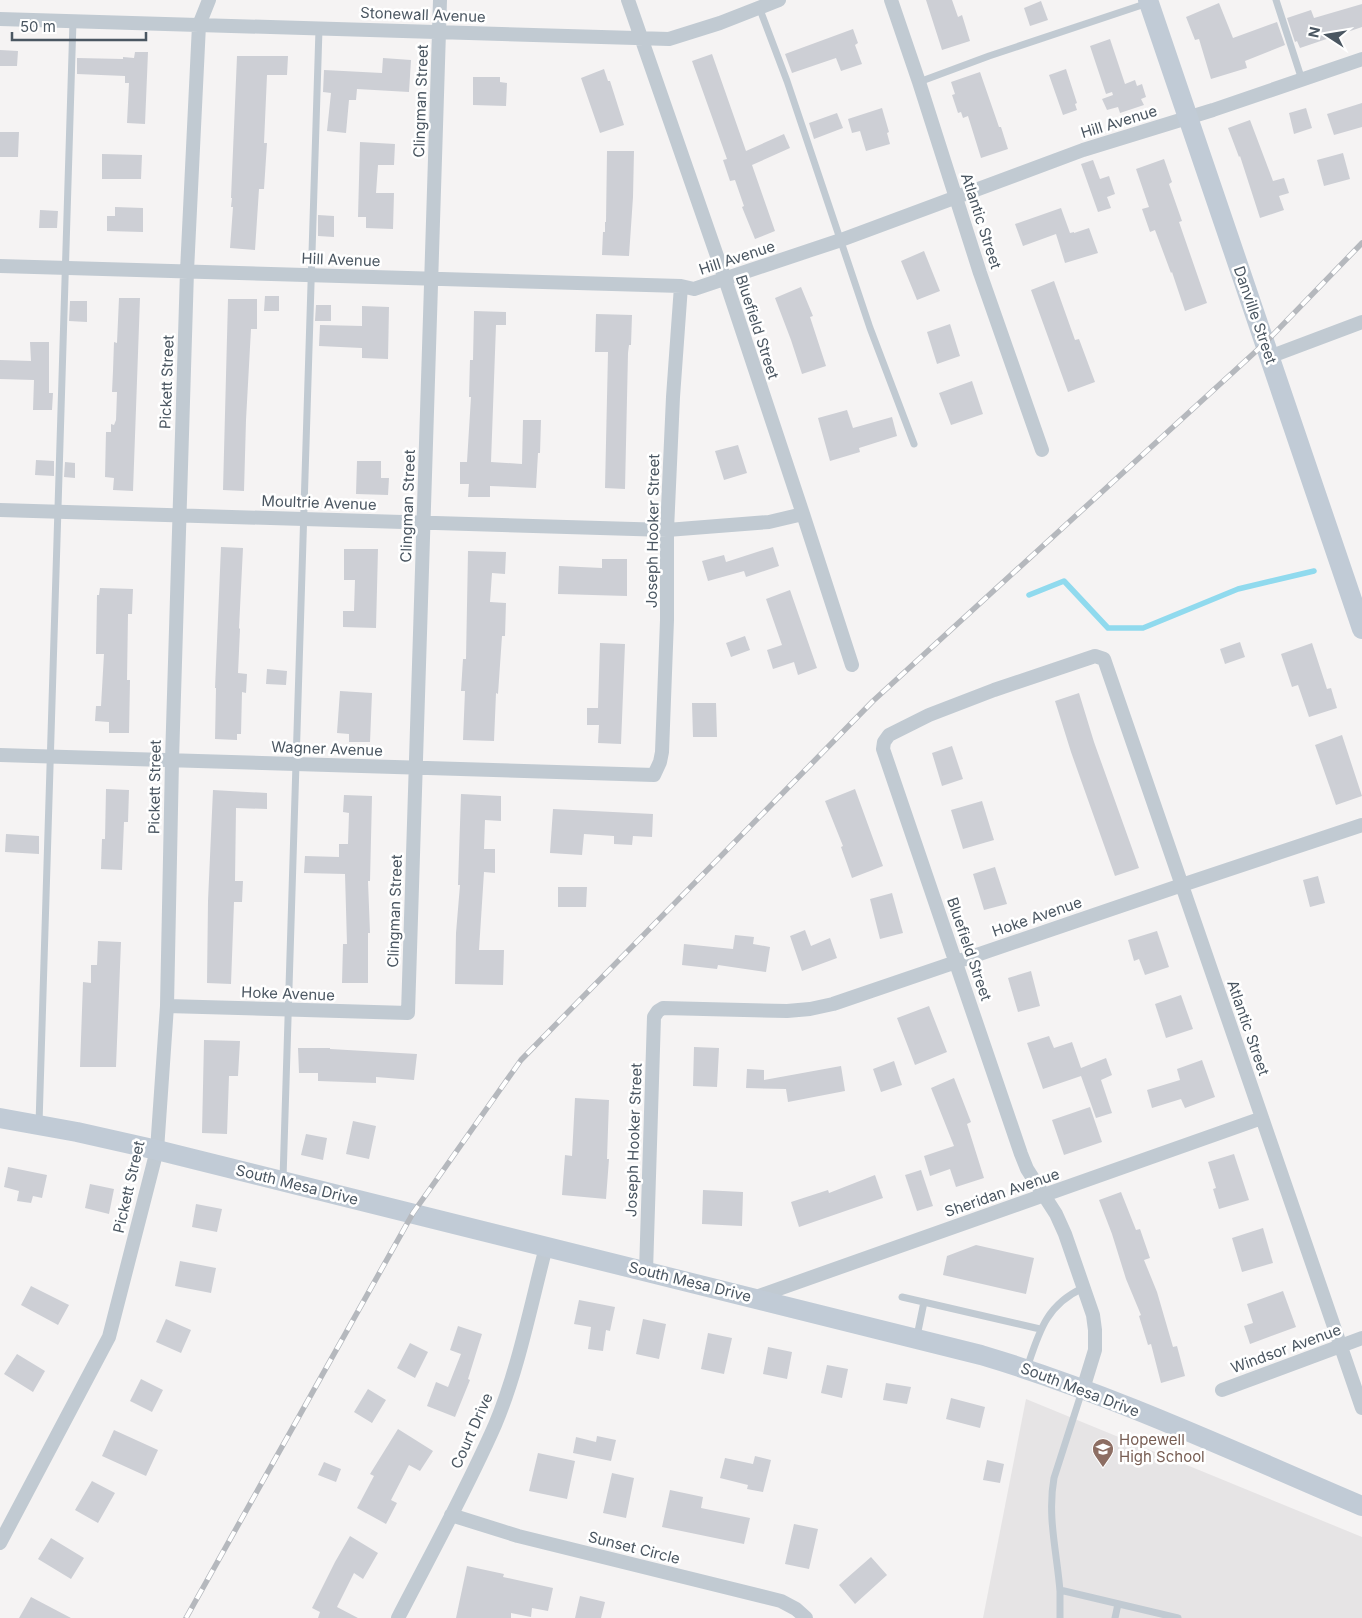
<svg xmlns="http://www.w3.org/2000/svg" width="1362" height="1618" font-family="Inter,sans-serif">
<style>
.education{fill:#e6e4e5}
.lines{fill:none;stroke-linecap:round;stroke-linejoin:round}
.stream{stroke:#90daee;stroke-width:5.5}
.building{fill:#cdcfd5}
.lane{stroke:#c1cad2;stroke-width:7}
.street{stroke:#c1cad2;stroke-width:14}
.secondary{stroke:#c1cbd6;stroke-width:20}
.rail-casing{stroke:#b5b8bd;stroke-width:5.5}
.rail{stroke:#fff;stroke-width:4;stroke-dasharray:11;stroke-linecap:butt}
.labels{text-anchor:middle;stroke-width:5;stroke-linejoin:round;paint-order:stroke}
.street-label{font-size:15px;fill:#4a5661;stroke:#fff}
.education-label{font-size:15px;fill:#785e54;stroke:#fff;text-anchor:start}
</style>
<rect width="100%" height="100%" fill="#f5f3f3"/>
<!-- education -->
<path class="education" d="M1026 1399 1362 1537V1618H983Z"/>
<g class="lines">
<!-- stream -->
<path class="stream" d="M1029 595 1064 581 1108 628H1143L1238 589 1314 571"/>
</g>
<!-- building -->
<path class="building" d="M926 0H952L958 17 962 15 970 41 942 50Z
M1041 1 1048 20 1030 26 1024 8Z
M1219 3 1233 38 1277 22 1285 45 1245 61 1247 68 1211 79 1199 39 1195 40 1186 17Z
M1362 4V27L1300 48 1297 41 1295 42 1287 18 1311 10 1314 18Z
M853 29 858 43 855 45 862 64 841 71 836 58 792 73 785 54Z
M1110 39 1125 84 1135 80 1137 86 1142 84 1146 97 1141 99 1144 105 1120 113 1118 107 1107 110 1102 99 1113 95 1112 92 1106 94 1090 46Z
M0 50 18 51 17 66H0Z
M135 52H148L145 124 127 123 129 83H125V76L77 74V58L123 59V57L134 58Z
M712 54 746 151 784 134 790 148 752 165 775 231 755 239 742 207 744 206 735 180 730 181 723 160 727 159 692 61Z
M237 56H288L287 75H267L264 143H267L264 189H259L255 250 230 248 233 207H231L232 198H231Z
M383 58 411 60 409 92 357 89 356 100H349L346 133 327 131 331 93 323 92 324 70 382 73Z
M604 69 608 81H610L624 125 600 133 581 78Z
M1066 69 1077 103 1075 104 1077 110 1063 115 1049 75Z
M980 72 999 127H1001L1008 149 981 158 968 116 963 118 961 112 958 113 952 95 955 94 951 82Z
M473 77H500V82L507 83 506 106 473 105Z
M1362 103V127L1334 135 1327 114Z
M882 108 889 132 887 133 890 144 866 151 860 131 852 133 848 119Z
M1306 108 1312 128 1294 134 1289 113Z
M837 113 843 128 814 139 809 123Z
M1250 120 1273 181 1284 178 1289 193 1279 196 1284 210 1260 218 1240 156 1239 157 1228 128Z
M0 132H19L18 157H0Z
M360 142 395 144 394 165H378L376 193H394L393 229 366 228V217H358Z
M607 151H634L633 197 629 256 602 255 603 232H605V222H606Z
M1343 153 1350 179 1324 186 1317 160Z
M102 154 142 155 141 179H102Z
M1164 159 1172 182 1169 184 1182 221 1179 222 1207 303 1185 311 1172 272 1171 273 1155 230 1150 232 1142 209 1149 207 1136 169Z
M1093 160 1100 179 1109 176 1115 194 1107 197 1111 208 1098 212 1081 164Z
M115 207 143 208V232L107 231V216H115Z
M1061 208 1070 233 1074 232V233L1089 228 1098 253 1065 263 1056 234 1023 246 1015 224Z
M40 210 58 211 57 228H39Z
M318 215 334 216V237L318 236Z
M924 251 940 291 917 300 901 261Z
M1054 281 1075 340 1079 339 1095 382 1068 392 1031 290Z
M801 287 813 316 810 317 826 366 802 374 791 340 775 298Z
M265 296H279V311H264Z
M119 298H140L133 491 113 490 114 478 105 477 106 432H111V424L114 425 116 420 117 392H112L113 371 114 342 117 343Z
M228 299H257V329H251L246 420 244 491 223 490Z
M70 301H87V322L69 321Z
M316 305H331V321H315Z
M362 306 389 307 388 359 362 358V348L319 346 320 325 362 326Z
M474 311 506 312V325H496L491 462 522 464 523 420H541L540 453H538L536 488 490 486V497H468L469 484H460V462H467L471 397H469L470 360H473Z
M596 314 632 315 631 345H629L628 353 625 489 605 488 608 352H595Z
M950 324 960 356 937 364 927 332Z
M30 342H49V393H53L52 410H33L34 380 0 379V360L31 361Z
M972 381 983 414 951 425 939 393Z
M847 410 853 428 892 417 897 436 859 448 860 452 830 461 818 418Z
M738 445 747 473 724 480 715 451Z
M36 460 54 461V476L35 475Z
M357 461H381V478H389L388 495 356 494Z
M65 462 75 463V478L64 477Z
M221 547 243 548 239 628 240 629 238 673 247 674 246 693 242 692 241 734H237V740L215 739 216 688H215Z
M773 547 779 566 746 577 744 571 708 581 702 561 724 555 726 562Z
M344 549H378L376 628 343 627V611H354L355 580H344Z
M468 551 506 552 505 574 492 573 490 602 506 603 505 636H502L498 694 496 693 494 741 463 740 465 691H461L463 659H466Z
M602 559H627V596L558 594 559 566 602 568Z
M100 588 133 589 132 614H128L127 680H130L129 733H109V722L95 721 96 706H101L104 654H96L97 595H99Z
M790 590 817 668 798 675 794 662 773 669 767 650 782 645 766 599Z
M745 636 750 650 731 657 726 643Z
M1240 642 1245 657 1225 664 1220 649Z
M600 643 625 644 621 744 598 743 599 725H587V708H598Z
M1312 643 1327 689 1331 688 1337 708 1309 717 1298 685 1292 687 1281 654Z
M267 669 287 671 286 685 266 684Z
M340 691 372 693 370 742H349V734L337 733Z
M1079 693 1094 742 1139 868 1115 876 1071 752 1055 701Z
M692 703H716L717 737H693Z
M1342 735 1362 796 1336 805 1315 745Z
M952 746 963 779 942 786 932 753Z
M106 789 129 790 128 822H124L122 870 101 869 102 839H105Z
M855 789 883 866 852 878 841 847 843 846 825 801Z
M213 790 267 793V809L236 808 235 881H243L242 902H234L231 984 207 983 208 901Z
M461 794 501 796V821L485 820 484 849H495V873L484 872 479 950H504L503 985 455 984 456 933 460 885H458Z
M344 795 372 796 370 881H368L370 933H368V983H342L343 944H347L345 874 304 873 305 856 339 857V844H348L349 813 343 812Z
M982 801 994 840 963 849 951 810Z
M553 809 653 814 652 837 633 836 632 845 614 844V836L584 834 582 855 550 853Z
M6 834 39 836V854L5 852Z
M995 867 1007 904 984 910 973 874Z
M1318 876 1325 903 1310 907 1303 880Z
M558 887H587L586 907H558Z
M892 893 903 933 880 939 870 899Z
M805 930 811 946 830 938 837 958 802 971 790 936Z
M1157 931 1169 967 1145 975 1139 959 1134 961 1128 940Z
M735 935 754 937 753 944 770 947 766 972 718 965 717 969 682 965 684 944 733 949Z
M98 941 121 942 116 1067H80L83 982 91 983V965H97Z
M1031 971 1040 1006 1018 1012 1008 978Z
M1181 995 1193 1029 1166 1038 1155 1004Z
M929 1006 947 1052 915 1065 897 1018Z
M1049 1036 1054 1048 1072 1042 1081 1068 1106 1058 1112 1075 1101 1080 1112 1113 1096 1118 1081 1076 1043 1089 1027 1043Z
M204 1040 240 1041 238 1076H229L227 1134 202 1133Z
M694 1047 719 1048 717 1087 693 1086Z
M298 1048H330V1049L417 1054 414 1080 376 1077V1083L318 1081V1073H299Z
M1202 1060 1215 1097 1185 1108 1181 1099 1152 1108 1147 1090 1180 1080 1177 1069Z
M894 1061 902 1085 881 1092 873 1069Z
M841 1066 845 1091 788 1102 786 1089 746 1088 747 1069 764 1070V1080Z
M954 1078 971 1122 967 1124 984 1178 956 1187 950 1169 930 1176 924 1156 954 1146 931 1088Z
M575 1098 609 1100 607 1159H609L606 1199 562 1195 565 1155 572 1156Z
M1090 1107 1102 1142 1064 1155 1052 1120Z
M353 1121 376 1126 369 1159 346 1154Z
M306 1134 327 1138 323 1160 301 1155Z
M1234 1154 1249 1200 1219 1209 1213 1189 1216 1188 1208 1162Z
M8 1167 47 1175 42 1198 33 1196 31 1203 17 1201 19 1191 4 1187Z
M921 1170 933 1206 917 1211 905 1175Z
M875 1175 883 1198 799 1227 791 1202 828 1190 829 1193Z
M90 1184 114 1189 109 1214 85 1208Z
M703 1190 743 1192 742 1226 702 1224Z
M1121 1192 1136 1230 1140 1229 1150 1258 1144 1260 1157 1292 1173 1347 1177 1346 1185 1376 1161 1383 1151 1344 1148 1345 1139 1316 1141 1315 1126 1279 1112 1234 1099 1200Z
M196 1204 222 1209 217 1232 192 1227Z
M1263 1228 1273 1263 1242 1272 1232 1238Z
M976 1245 1034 1258 1026 1294 943 1275 947 1256Z
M180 1261 216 1268 211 1293 175 1286Z
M31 1286 69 1305 58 1325 21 1305Z
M1283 1291 1296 1327 1250 1344 1244 1326 1253 1323 1247 1304Z
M579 1300 615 1307 610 1331 606 1330 603 1351 588 1349 591 1327 574 1324Z
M166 1319 191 1330 181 1353 156 1342Z
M643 1319 666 1324 659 1359 636 1354Z
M458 1326 482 1334 468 1379 470 1380 455 1417 427 1406 436 1382 448 1387 461 1354 450 1350Z
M708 1333 732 1338 724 1374 701 1369Z
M410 1343 428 1352 415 1378 397 1368Z
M768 1347 792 1352 787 1379 763 1374Z
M17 1354 45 1371 33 1392 4 1374Z
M827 1365 848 1369 842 1398 821 1393Z
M141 1379 163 1390 152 1412 130 1401Z
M886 1383 911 1387 907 1404 883 1400Z
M368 1389 386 1400 372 1423 354 1412Z
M951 1398 985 1407 980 1428 946 1419Z
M398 1429 433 1451 420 1471 409 1465 391 1500 397 1503 386 1524 357 1508 374 1476 370 1474Z
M114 1430 158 1450 146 1476 102 1456Z
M597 1436 616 1440 611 1461 573 1453 576 1437 596 1442Z
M538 1453 575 1461 567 1499 529 1491Z
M755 1456 771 1460 763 1492 747 1489 748 1485 720 1478 725 1458 753 1464Z
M987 1460 1004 1464 1000 1483 983 1480Z
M324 1462 341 1469 336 1482 318 1475Z
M612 1473 634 1478 626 1518 603 1513Z
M92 1481 115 1493 98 1523 75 1510Z
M670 1490 703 1497 701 1508 750 1518 744 1544 662 1527Z
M794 1524 818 1529 809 1569 785 1564Z
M350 1536 378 1553 363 1579 354 1573 337 1607 358 1618H318L320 1612 312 1608 335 1562Z
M51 1538 84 1558 71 1579 38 1559Z
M871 1557 887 1575 855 1604 839 1585Z
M467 1566 504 1574 503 1577 553 1588 548 1611 532 1608 531 1617 511 1613V1618H456Z
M580 1596 605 1602 601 1618H575Z
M31 1597 71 1618H19Z"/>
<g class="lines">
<!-- lane -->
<path class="lane" d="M1276 0 1302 80
M759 7 787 81 870 328 914 444
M919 82 989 56 1148 3
M39 1124 73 21
M283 1179 319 29
M902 1297 1040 1329
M917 1336 924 1302
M1027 1368C1039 1332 1046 1305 1083 1288
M1060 1590 1178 1618
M1060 1618C1060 1609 1060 1600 1060 1591 1057 1553 1047 1516 1054 1478L1082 1391
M1115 1618 1118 1604"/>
<!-- street -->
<path class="street" d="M628 0 725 279 803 514 852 665
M891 0 919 82 980 273 1042 450
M0 19 669 39 720 23 779 0
M0 266 681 286 694 289 841 240 1083 150 1213 110 1362 59
M1269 357 1362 322
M0 510 667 530 769 522 803 514
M0 755 654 775 660 762 662 752 667 620V530L673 397 681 286
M167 1006 408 1013 440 0
M646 1271 654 1017 658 1011 663 1008 787 1011 810 1009 833 1004 1182 885 1362 825
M753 1298 1262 1118
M1083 1389 1095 1350V1330L1093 1315 1065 1234 1056 1214 1027 1169 1021 1154 883 749 884 742 889 735 929 715 994 690 1095 656 1104 659 1362 1408
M1222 1390 1362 1338
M451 1515 518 1536 781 1601 796 1609 806 1618
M0 1543 109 1337 157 1150 167 1006 172 760 187 271 199 25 209 0
M398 1618C431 1554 466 1491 495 1425 518 1371 531 1304 546 1247"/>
<!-- secondary -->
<path class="secondary" d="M1148 0 1362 629
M0 1118 77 1132 157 1150 981 1355C1112 1394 1237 1453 1362 1506"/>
<!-- rail casing -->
<g class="rail-casing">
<path id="rail" d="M186 1618 413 1213 521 1060 873 701 1265 343 1362 243"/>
</g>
<!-- rail -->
<use href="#rail" class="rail"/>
</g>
<!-- icons -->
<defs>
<g id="school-pin" transform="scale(1.125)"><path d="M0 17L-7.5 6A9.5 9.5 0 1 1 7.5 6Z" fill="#8d6e63" stroke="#fff"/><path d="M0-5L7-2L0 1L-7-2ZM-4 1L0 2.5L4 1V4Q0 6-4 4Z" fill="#fff"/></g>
</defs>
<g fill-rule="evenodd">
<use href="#school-pin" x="1103" y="1449"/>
</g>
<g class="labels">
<!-- street labels -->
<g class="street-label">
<text transform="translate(423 15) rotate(2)" y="5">Stonewall Avenue</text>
<text transform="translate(421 101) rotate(-88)" y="5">Clingman Street</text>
<text transform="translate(1119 122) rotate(-17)" y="5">Hill Avenue</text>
<text transform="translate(981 221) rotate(72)" y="5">Atlantic Street</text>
<text transform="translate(737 258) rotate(-18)" y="5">Hill Avenue</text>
<text transform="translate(341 260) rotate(2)" y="5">Hill Avenue</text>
<text transform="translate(1255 315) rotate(71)" y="5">Danville Street</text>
<text transform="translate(757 327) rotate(72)" y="5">Bluefield Street</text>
<text transform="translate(167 382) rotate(-88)" y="5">Pickett Street</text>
<text transform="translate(319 503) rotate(2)" y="5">Moultrie Avenue</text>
<text transform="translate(408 506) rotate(-88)" y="5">Clingman Street</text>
<text transform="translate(653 531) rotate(-89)" y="5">Joseph Hooker Street</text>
<text transform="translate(327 749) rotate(2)" y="5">Wagner Avenue</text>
<text transform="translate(155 787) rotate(-89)" y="5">Pickett Street</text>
<text transform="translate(395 911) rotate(-88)" y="5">Clingman Street</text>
<text transform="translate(1037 917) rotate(-19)" y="5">Hoke Avenue</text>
<text transform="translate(969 949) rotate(71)" y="5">Bluefield Street</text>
<text transform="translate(288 994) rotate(2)" y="5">Hoke Avenue</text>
<text transform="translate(1248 1028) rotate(71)" y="5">Atlantic Street</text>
<text transform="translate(634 1140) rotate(-88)" y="5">Joseph Hooker Street</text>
<text transform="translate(297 1185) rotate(14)" y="5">South Mesa Drive</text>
<text transform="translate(129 1187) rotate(-77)" y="5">Pickett Street</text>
<text transform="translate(1002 1193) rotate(-19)" y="5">Sheridan Avenue</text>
<text transform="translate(690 1282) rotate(14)" y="5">South Mesa Drive</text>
<text transform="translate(1286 1349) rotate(-20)" y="5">Windsor Avenue</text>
<text transform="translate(1080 1390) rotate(21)" y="5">South Mesa Drive</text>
<text transform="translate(472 1431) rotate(-66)" y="5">Court Drive</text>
<text transform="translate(634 1548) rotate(14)" y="5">Sunset Circle</text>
</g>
<!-- education labels -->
<g class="education-label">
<text x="1119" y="1445">Hopewell<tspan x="1119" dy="17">High School</tspan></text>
</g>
</g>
<!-- north arrow -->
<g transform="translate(1327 35) rotate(282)" stroke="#ffffff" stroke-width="4" paint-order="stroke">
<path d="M0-4L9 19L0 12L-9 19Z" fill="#4a5661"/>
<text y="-8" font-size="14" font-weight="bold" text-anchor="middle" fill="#4a5661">N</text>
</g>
<!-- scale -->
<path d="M12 32v8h134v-8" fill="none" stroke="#4a5661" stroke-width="2.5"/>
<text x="20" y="32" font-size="15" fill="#4a5661" stroke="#ffffff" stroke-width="4" paint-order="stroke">50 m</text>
</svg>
